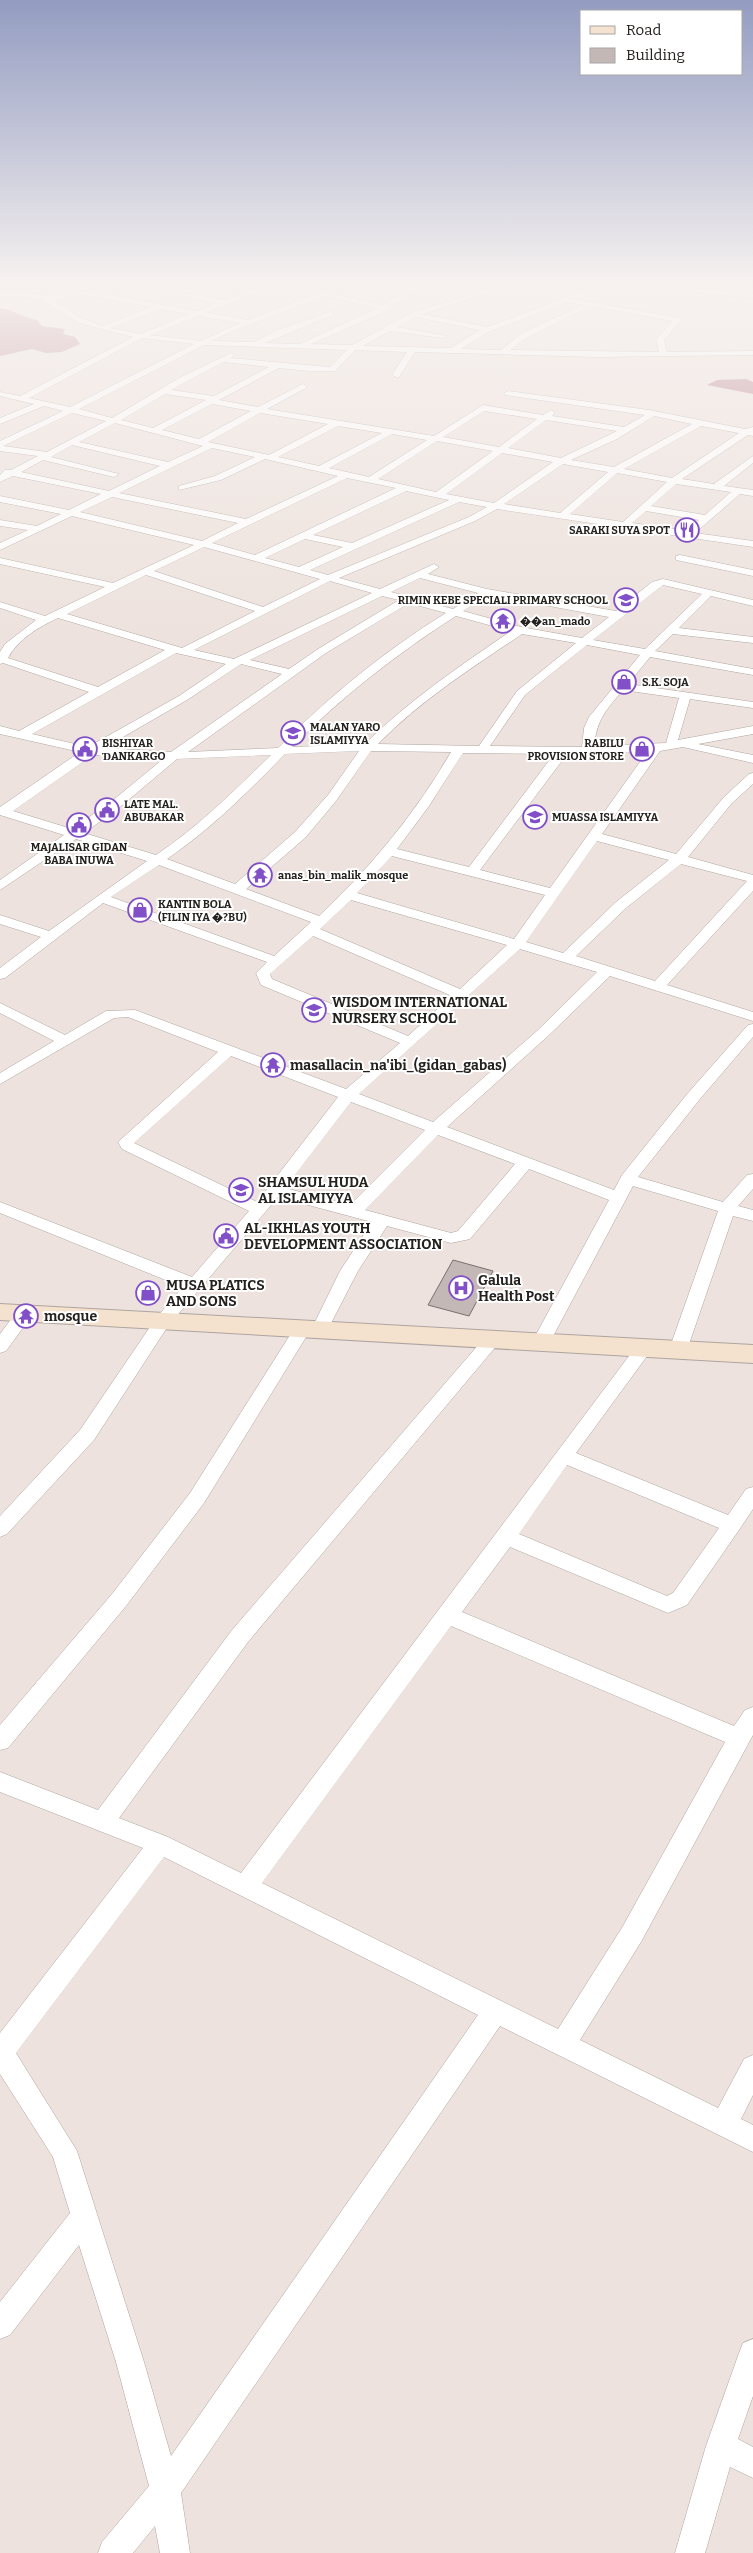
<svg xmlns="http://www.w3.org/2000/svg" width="753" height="2553" font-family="Bitter,serif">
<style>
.water{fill:#b37887}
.building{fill:#c4b8b7;stroke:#7b706f}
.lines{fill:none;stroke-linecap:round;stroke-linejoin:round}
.street-casing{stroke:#afa5a0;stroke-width:1}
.secondary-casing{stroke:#afa5a0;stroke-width:2}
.street{fill:#fff;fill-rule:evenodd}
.secondary{fill:#f4e2ce;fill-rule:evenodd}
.labels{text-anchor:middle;stroke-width:4;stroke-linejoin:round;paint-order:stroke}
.far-poi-label{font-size:11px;font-weight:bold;fill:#25211f;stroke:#fff;text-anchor:start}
.poi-label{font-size:14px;font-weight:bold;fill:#25211f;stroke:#fff;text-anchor:start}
</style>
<rect width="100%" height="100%" fill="#ede2dd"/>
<!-- water -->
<path class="water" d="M0 308C13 310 23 317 37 320L42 326 65 329 63 334 75 337 80 344 62 352 46 353 32 349 0 356Z
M746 379 753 382V394L707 385 717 380Z"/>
<!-- building -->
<path class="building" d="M453 1260 493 1271 469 1316 428 1305Z"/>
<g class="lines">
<!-- street casing -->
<g class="street-casing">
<path id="street" d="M125 286H141L225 300 266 286H276L206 312 248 320 315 294 284 286H296L383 305 414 286H421L389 310 311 344 352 345 411 313 498 286H509L423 314 487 327 573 295 528 286C545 286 562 291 580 292 590 292 601 286 611 286L576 299 680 318V322L664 340 667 352 753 351V355L597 357 415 352 399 377H396L392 375 407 352 355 350 335 371H309L279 368 219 400 258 407 303 384 307 386 306 388 267 409 434 436 483 405 543 415 551 410 555 413 552 416 624 427 645 415 505 395 504 393 508 391 649 410 745 429 753 427V436L748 435 682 479 714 484 753 456V463L724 486 753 490V496L740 494 695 533 753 541V547L497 509 475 521 339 578 380 589 434 564 439 567 428 574 487 589 616 611 652 582 663 579 753 600V606L711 596 679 628 753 637V643L673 634 655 651 753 669V675L650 657 628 684 753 702V708L690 699 678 740 753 726V734L698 744 753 755V763L683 747 660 751 602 834 676 854 724 797 749 774 753 773V784L732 803 688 857 753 875V891L667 985 753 1012V1021L610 976 548 1036 447 1127 614 1190 622 1175 688 1093 748 1025 753 1024V1037L700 1099 638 1177 723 1202 747 1175 753 1174V1189L738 1206 753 1210V1221L733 1216 687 1350 684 1354 678 1356 672 1354 669 1350 718 1211 633 1186 550 1342 547 1346 541 1348 535 1346 532 1342 609 1200 529 1169 470 1239 451 1243 387 1226 358 1271 326 1333 320 1335 314 1333 311 1329 204 1503 126 1606 8 1748 0 1750V1725L112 1594 190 1493 297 1324 303 1322 309 1324 312 1328 340 1271 372 1222 278 1197 168 1326 94 1440 7 1534 0 1537V1516L80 1430 156 1318 183 1287 0 1213V1202L192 1277 249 1211 122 1149 118 1142 218 1052 128 1017 114 1018 0 1084V1073L54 1041 0 1013V1003L65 1035 106 1011 135 1010 346 1089 400 1043 261 985 256 973 267 962 103 903 5 978 0 979V968L41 937 0 924V915L49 931 147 861 76 839 0 890V880L64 835 0 815V807L80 752 0 734V726L19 731 89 692 3 663 0 664V652L5 644 36 620 0 608V602L45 616 105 587 0 564V558L113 583 194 545 72 516 0 550V543L28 530 0 526V520L37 526 61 514 0 502V496L69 510 101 494 13 476 0 482V475L5 470H11L38 456 0 451V441L63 411 44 406 0 424V418L34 404 0 396V392L20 396 133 337 79 323 41 299 0 296V292H25L46 296 96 290 99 293 197 311 217 303ZM85 295 151 307 102 326 79 317 53 299ZM324 296 377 308 300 344 265 343 333 315V311L277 330 254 342 212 341 228 333ZM567 302 583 305 522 333 501 350 461 349 488 332ZM591 306 672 321 656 340 659 352 510 350 528 337ZM160 309 189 314 140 334 110 328ZM198 316 240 323 201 341 150 335ZM415 317 480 330 451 348 363 346 390 331 443 338 447 336 397 327ZM142 338 194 344 70 407 29 398ZM204 345 347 350 330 367 230 358 235 355 231 353 179 378 112 418 79 409ZM223 362 269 367 214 396 171 390ZM165 394 206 400 153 428 121 420ZM212 404 251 411 199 439 162 430ZM484 411 537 419 499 447 443 437ZM72 413 106 421 47 452 3 446ZM260 413 328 424 269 455 208 442ZM654 416 692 424 614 467 571 460 617 439ZM546 420 617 431 561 458 508 448ZM115 423 203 446 168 462 79 442ZM338 426 382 433 319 466 278 457ZM701 426 739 433 672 478 624 469ZM392 434 427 440 369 477 329 468ZM437 441 493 451 436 492 378 479ZM72 445 160 466 109 491 21 472 43 460 114 477 119 474 51 457ZM212 448 255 457 215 476 179 486V490L221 480 265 459 338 476 246 519 119 493ZM502 453 553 462 494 503 446 494ZM563 464 608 472 560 513 504 504ZM617 473 667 482 623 522 570 514ZM347 478 396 488 255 555 212 543ZM676 484 731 492 705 515 651 506ZM406 491 449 500 352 543 313 535ZM112 497 238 523 202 541 80 512ZM459 502 487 507 469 517 328 575 310 570ZM646 511 699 520 686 531 632 523ZM305 539 343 547 299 567 265 558ZM204 547 320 579 263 607 154 571ZM146 575 255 611 182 648 67 614ZM420 578 478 593 453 609 391 592ZM330 581 372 593 234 659 194 650ZM663 585 702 594 645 649 593 640ZM489 595 609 617 582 638 521 627 463 611ZM382 596 399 600 318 649 289 669 250 660ZM409 603 446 613C386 650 328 697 278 748L188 752 326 653ZM456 616 511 631C460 666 409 700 365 744L292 747C339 699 399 652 456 616ZM58 618 165 650 98 687 8 658C19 638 39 627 58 618ZM522 634 576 643 517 691 479 746 378 744C421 700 472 668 522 634ZM587 645 640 655 589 717 584 728 582 747 490 746 525 695ZM176 653 226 664 179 696 88 747 32 734ZM241 664 282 674 171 752 104 748 187 700ZM623 690 679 698 666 743 594 746C597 719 606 710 623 690ZM359 751 328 795 295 832 235 884 167 859C211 829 248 792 285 754ZM371 751 451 752C415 814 371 867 319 916L246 889 305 838 336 801ZM647 752 550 888 480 870 567 754ZM463 753 554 754 469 867 397 849 429 806ZM93 755 163 759 112 801 72 829 13 811ZM271 755C234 791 198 827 156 855L84 833 120 807 177 759ZM597 841 669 860 616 902 563 953 526 942ZM392 856 545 895 514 939 357 893ZM681 864 747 881 655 981 576 956 626 908ZM159 865 311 922 274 956 111 897ZM351 900 507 945 460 989 320 929ZM313 936 452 996 408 1036 272 979 270 974ZM520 949 597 972 538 1030 433 1122 359 1094ZM231 1056 338 1097 257 1202 134 1143ZM351 1102 425 1130 350 1205 285 1188ZM438 1135 515 1164 458 1231 451 1233 365 1210Z
M637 286H664L753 294V298Z
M680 555 753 570V576L676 560V556Z
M24 1308 30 1310 33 1314 6 1351 0 1353V1334L18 1310Z
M492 1334 498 1336 501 1340 498 1344 248 1642 119 1818 168 1837 241 1873 638 1344 644 1342 650 1344 653 1348 650 1352 576 1453 728 1515 746 1489 753 1487V1509L739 1530 687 1605 668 1613 510 1547 462 1612 734 1726 745 1710 753 1707V1735L641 1942 580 2040 718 2108 744 2059 753 2055V2095L741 2119 753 2125V2152L500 2026 181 2493 190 2553H160L155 2526 133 2553H98L102 2542 149 2486 116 2362 79 2245 10 2335 0 2339V2302L70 2213 53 2157 0 2074V2033L143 1848 0 1792V1772L98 1810 232 1630 486 1336ZM567 1465 719 1528 673 1593 667 1596 519 1534ZM451 1626 725 1742 623 1926 558 2029 262 1883ZM164 1857 478 2015 171 2456 144 2362 77 2151 16 2053Z
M753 2339V2396L738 2439 753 2447V2478L730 2467 705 2553H675L706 2446 739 2353 743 2343Z"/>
</g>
<!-- secondary casing -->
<g class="secondary-casing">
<path id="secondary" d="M0 1304 753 1345V1363L0 1320Z"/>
</g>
<!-- street -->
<use href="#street" class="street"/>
<!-- secondary -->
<use href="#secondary" class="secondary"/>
</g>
<!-- sky -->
<linearGradient id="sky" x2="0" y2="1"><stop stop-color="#939cc1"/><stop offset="0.44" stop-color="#f7f2f0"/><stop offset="1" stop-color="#f7f2f0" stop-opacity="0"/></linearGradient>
<rect width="753" height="643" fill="url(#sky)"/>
<!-- icons -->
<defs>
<g id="restaurant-ring" transform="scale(1.25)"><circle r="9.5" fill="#fff" stroke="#8150c8" stroke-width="1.5"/><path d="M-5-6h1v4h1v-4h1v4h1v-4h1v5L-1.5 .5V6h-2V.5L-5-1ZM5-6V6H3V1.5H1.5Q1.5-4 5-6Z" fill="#8150c8"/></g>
<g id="school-ring" transform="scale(1.25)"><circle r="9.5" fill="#fff" stroke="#8150c8" stroke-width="1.5"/><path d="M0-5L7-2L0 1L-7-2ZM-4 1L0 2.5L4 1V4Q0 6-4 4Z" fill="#8150c8"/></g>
<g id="temple-ring" transform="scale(1.25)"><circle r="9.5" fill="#fff" stroke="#8150c8" stroke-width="1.5"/><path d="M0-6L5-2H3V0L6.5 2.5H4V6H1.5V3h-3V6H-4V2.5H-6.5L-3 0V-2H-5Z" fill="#8150c8"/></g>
<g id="shop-ring" transform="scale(1.25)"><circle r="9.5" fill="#fff" stroke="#8150c8" stroke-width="1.5"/><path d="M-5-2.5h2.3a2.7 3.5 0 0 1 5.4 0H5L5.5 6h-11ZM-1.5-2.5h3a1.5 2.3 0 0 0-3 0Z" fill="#8150c8"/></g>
<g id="civic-ring" transform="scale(1.25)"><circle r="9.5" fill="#fff" stroke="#8150c8" stroke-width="1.5"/><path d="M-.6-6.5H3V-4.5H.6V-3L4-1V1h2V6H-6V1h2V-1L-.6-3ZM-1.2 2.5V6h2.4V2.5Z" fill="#8150c8"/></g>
<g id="hospital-ring" transform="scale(1.25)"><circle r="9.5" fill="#fff" stroke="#8150c8" stroke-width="1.5"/><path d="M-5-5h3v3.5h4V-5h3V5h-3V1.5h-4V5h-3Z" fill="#8150c8"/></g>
</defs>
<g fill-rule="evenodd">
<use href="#restaurant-ring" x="687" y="530"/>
<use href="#school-ring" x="626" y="600"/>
<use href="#temple-ring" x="503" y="621"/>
<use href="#shop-ring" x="624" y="682"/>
<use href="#school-ring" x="293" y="733"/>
<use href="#civic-ring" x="85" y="749"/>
<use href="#shop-ring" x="642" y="749"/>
<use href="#civic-ring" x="107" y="810"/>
<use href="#school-ring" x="535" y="817"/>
<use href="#civic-ring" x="79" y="825"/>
<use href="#temple-ring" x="260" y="875"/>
<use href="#shop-ring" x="140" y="910"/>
<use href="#school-ring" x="314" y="1010"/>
<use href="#temple-ring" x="273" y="1065"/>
<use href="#school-ring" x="241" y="1190"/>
<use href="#civic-ring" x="226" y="1236"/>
<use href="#hospital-ring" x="461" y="1288"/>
<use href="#shop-ring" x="148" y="1293"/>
<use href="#temple-ring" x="26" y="1316"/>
</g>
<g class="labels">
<!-- far-poi labels -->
<g class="far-poi-label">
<text x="670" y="534" text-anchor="end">SARAKI SUYA SPOT</text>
<text x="608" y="604" text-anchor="end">RIMIN KEBE SPECIALI PRIMARY SCHOOL</text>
<text x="520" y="625">��an_mado</text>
<text x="642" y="686">S.K. SOJA</text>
<text x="310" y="731">MALAN YARO<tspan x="310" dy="13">ISLAMIYYA</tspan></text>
<text x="102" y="747">BISHIYAR<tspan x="102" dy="13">ƊANKARGO</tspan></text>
<text x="624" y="747" text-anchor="end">RABILU<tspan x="624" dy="13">PROVISION STORE</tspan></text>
<text x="124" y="808">LATE MAL.<tspan x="124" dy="13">ABUBAKAR</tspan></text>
<text x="552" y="821">MUASSA ISLAMIYYA</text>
<text x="79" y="851" text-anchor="middle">MAJALISAR GIDAN<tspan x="79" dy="13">BABA INUWA</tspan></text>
<text x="278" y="879">anas_bin_malik_mosque</text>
<text x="158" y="908">KANTIN BOLA<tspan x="158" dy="13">(FILIN IYA �?BU)</tspan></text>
</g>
<!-- poi labels -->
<g class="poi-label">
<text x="332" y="1007">WISDOM INTERNATIONAL<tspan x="332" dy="16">NURSERY SCHOOL</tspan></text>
<text x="290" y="1070">masallacin_na'ibi_(gidan_gabas)</text>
<text x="258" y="1187">SHAMSUL HUDA<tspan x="258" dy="16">AL ISLAMIYYA</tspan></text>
<text x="244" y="1233">AL-IKHLAS YOUTH<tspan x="244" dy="16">DEVELOPMENT ASSOCIATION</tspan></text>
<text x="478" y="1285">Galula<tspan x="478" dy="16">Health Post</tspan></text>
<text x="166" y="1290">MUSA PLATICS<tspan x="166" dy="16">AND SONS</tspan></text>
<text x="44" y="1321">mosque</text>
</g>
</g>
<!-- legend -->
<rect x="580" y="10" width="162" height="65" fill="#ffffff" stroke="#a8a6a5"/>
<rect x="590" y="26" width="25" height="8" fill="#f4e2ce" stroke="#a8a6a5"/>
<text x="626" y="35" font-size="15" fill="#25211f">Road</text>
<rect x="590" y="48" width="25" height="15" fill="#c4b8b7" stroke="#a8a6a5"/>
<text x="626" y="60" font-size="15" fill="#25211f">Building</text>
</svg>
